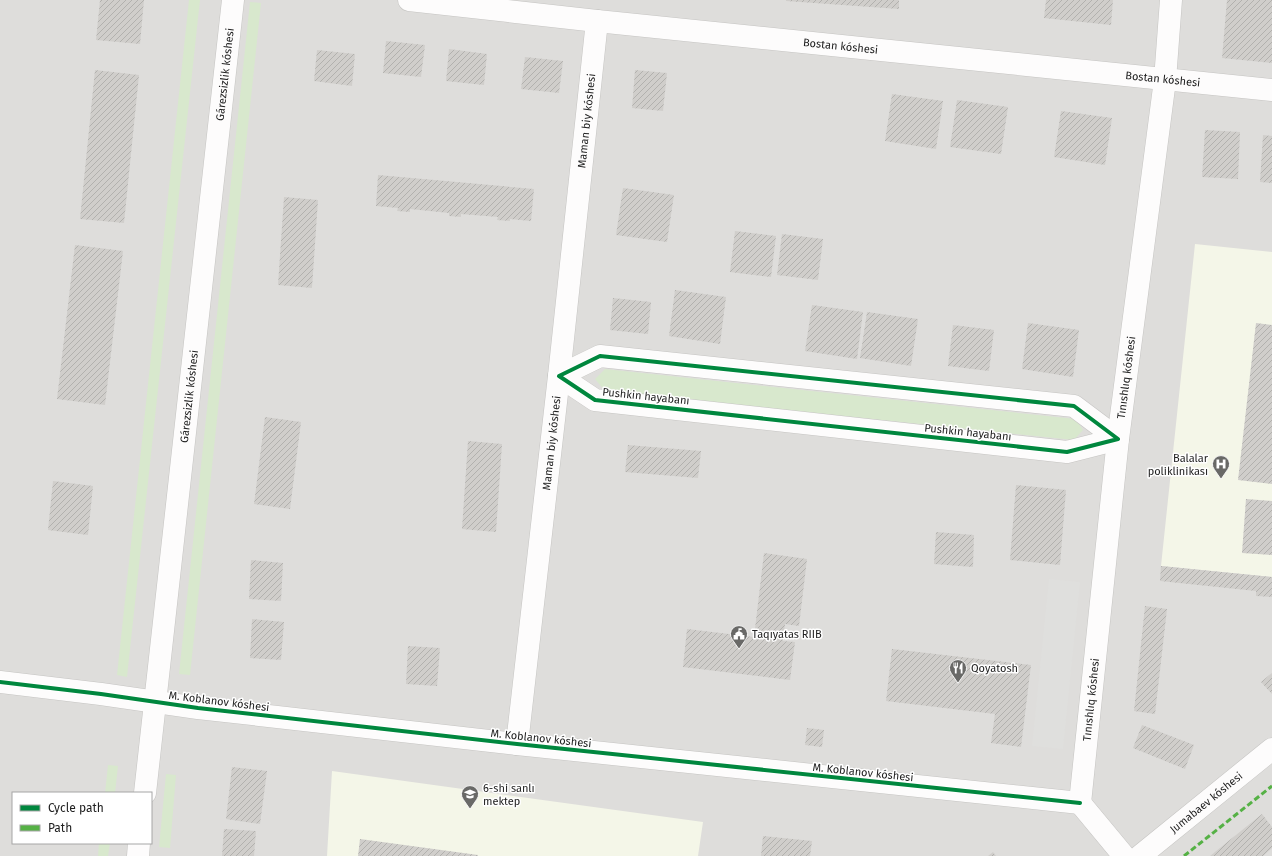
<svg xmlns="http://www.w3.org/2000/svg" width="1272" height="856" font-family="'Fira Sans',sans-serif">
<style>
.residential{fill:#dedddb;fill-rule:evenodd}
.education{fill:#f4f6e8}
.grass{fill:#d8e8cd}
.parking{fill:#dfdfdd}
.building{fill:url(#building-hatch)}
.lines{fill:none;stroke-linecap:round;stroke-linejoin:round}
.minor-casing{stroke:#c5c4c2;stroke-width:23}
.minor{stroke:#fdfcfc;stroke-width:22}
.quiet{stroke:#55b145;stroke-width:3;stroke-dasharray:6 3;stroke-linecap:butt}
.cycleway-casing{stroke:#fff;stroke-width:6}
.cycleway{stroke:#00873e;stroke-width:4}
.labels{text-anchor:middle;stroke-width:3;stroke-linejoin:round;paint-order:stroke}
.street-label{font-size:11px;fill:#212121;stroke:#fff}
.poi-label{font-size:11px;fill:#212121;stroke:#fff;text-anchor:start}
</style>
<defs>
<pattern id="building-hatch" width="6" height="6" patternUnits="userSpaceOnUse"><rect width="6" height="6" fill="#d0cecb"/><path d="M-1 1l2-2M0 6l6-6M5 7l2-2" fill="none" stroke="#b2b1ae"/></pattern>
</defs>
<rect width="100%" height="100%" fill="#efeeea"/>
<!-- residential -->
<path class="residential" d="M0 0H1272V856H0ZM13 793H151V843H13Z"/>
<!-- education -->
<path class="education" d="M1195 244 1272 252V577L1161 566Z
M332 771 703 822 698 856H327Z"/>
<!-- grass -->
<path class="grass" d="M189 0H200L127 677 117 675Z
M250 2 261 3 190 675 179 674Z
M605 369 1076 419 1083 430 1074 440 605 391 595 379Z
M108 765 118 766 115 793H105Z
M166 774 176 775 170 848 159 847Z
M99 843H110L108 856H98Z"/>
<!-- parking -->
<path class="parking" d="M1049 579 1080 582 1063 749 1032 746Z"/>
<!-- building -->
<path class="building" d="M100 0H144L140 44 96 40Z
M786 0H899V9L786 1Z
M1046 0H1113L1111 25 1044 18Z
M1227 0H1272V63L1222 58Z
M386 41 425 45 421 77 383 73Z
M449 49 487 54 484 85 446 81Z
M317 50 355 54 352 86 314 81Z
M525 57 563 61 559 93 521 89Z
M95 70 139 75 124 223 80 219Z
M635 70 667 73 663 111 632 108Z
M892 94 943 101 936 149 885 141Z
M957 100 1008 107 1001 154 950 147Z
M1061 111 1112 118 1105 165 1054 157Z
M1205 130 1240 132 1238 179 1202 177Z
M1263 135 1272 136V183L1260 182Z
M378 175 534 189 531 221 510 219V221L497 220 498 217 461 214V217L449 216V213L410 209V212L397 211 398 208 376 206Z
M623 188 674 195 667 242 616 235Z
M284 197 318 200 312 288 278 285Z
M735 231 776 236 771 277 730 272Z
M782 234 823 239 818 280 777 275Z
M75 245 123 251 105 405 57 399Z
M675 290 726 297 720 344 669 336Z
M613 298 651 302 648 334 610 330Z
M812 305 863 312 857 359 805 351Z
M867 312 918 319 911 366 860 358Z
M1028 323 1079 330 1073 377 1022 369Z
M1256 323 1272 325V484L1238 480Z
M953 325 994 330 989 371 948 366Z
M265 417 301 422 290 509 254 504Z
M468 441 502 444 496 532 462 529Z
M628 445 701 451 698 478 625 472Z
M53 481 93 486 88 535 48 530Z
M1016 485 1066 490 1060 565 1010 560Z
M1246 499 1272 501V555L1242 553Z
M936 532 974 535 973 567 934 564Z
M764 553 807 559 799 626 785 624 783 641 795 642 790 680 683 667 687 629 754 637Z
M251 560 283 563 281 601 249 599Z
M1161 566 1272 577V597L1256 596V591L1160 581Z
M1145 606 1167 609 1155 714 1134 711Z
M252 619 284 622 281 660 250 658Z
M408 646 440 648 437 686 406 684Z
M892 649 1031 665 1021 747 991 743 995 714 886 701Z
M1272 673V694L1261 682Z
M1142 725 1194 745 1185 769 1133 748Z
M807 728 824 730 822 747 805 745Z
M232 767 267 771 260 824 226 819Z
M1262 814 1272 827V848L1263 856H1210Z
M224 829 256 831 254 856H222Z
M763 836 812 841 810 856H761Z
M360 839 478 855V856H358Z
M993 852 996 856H988Z"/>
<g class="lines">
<!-- minor casing -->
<g class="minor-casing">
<g id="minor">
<path id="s1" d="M409 0 597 21 1272 90"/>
<path d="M600 356 1074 406 1118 439 1067 452 595 400 559 376Z"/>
<path d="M0 682 101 694 198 708 517 744 1080 803"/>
<path id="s2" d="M517 744 559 376 597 21"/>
<path id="s3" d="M145 793 233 0"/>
<path id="s4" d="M1080 803 1118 439 1165 80 1171 0"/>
<path d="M1080 803 1124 856"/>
<path d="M138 856 139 843"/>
<path id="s5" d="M1140 856 1272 749"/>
</g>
</g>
<!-- minor -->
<use href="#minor" class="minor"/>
<!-- quiet -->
<path class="quiet" d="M1184 856 1272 786"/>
<!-- cycleway casing -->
<g class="cycleway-casing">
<path id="cycleway" d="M600 356 1074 406 1118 439 1067 452 595 400 559 376Z
M0 682 101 694 198 708 517 744 1080 803"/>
</g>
<!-- cycleway -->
<use href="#cycleway" class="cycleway"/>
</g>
<!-- icons -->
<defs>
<g id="hospital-pin" transform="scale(0.9)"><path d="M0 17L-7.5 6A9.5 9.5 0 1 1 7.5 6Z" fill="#696967" stroke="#fff"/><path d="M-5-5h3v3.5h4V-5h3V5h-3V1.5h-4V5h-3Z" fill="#fff"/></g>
<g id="civic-pin" transform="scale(0.9)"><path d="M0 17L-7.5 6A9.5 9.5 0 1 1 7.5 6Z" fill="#696967" stroke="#fff"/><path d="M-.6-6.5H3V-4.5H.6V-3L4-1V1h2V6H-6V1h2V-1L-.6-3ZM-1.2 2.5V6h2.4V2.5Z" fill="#fff"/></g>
<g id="restaurant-pin" transform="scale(0.9)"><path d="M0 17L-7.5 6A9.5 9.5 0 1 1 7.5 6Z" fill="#696967" stroke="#fff"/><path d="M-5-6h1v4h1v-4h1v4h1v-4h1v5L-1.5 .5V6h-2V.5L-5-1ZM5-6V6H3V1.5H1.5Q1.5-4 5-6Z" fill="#fff"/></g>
<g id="school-pin" transform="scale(0.9)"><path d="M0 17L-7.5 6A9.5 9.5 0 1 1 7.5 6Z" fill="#696967" stroke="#fff"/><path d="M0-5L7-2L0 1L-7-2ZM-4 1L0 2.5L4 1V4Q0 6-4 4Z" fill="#fff"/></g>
</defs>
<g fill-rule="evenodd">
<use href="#hospital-pin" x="1221" y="464"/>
<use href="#civic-pin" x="739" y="634"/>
<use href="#restaurant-pin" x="958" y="668"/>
<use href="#school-pin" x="470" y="794"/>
</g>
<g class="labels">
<!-- street labels -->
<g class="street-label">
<text dy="4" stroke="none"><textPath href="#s1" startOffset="434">Bostan kóshesi</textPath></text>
<text dy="4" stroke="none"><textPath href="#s3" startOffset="723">Gárezsizlik kóshesi</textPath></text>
<text dy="4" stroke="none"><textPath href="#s1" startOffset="758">Bostan kóshesi</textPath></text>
<text dy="4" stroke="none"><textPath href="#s2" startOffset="627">Maman biy kóshesi</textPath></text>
<text dy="4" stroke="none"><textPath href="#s4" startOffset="428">Tınıshlıq kóshesi</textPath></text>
<text dy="4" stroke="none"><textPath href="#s3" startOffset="399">Gárezsizlik kóshesi</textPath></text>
<text transform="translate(646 396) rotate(6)" y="4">Pushkin hayabanı</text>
<text transform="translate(968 432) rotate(6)" y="4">Pushkin hayabanı</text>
<text dy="4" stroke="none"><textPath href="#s2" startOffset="303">Maman biy kóshesi</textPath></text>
<text dy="4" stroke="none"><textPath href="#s4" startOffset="104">Tınıshlıq kóshesi</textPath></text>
<text transform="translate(219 701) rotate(7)" y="4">M. Koblanov kóshesi</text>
<text transform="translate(541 738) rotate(6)" y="4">M. Koblanov kóshesi</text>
<text transform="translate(863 772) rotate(6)" y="4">M. Koblanov kóshesi</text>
<text dy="4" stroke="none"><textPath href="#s5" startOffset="85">Jumabaev kóshesi</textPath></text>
</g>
<!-- poi labels -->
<g class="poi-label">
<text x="1208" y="462" text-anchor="end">Balalar<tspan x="1208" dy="13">poliklinikası</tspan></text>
<text x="752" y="638">Taqıyatas RIIB</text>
<text x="971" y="672">Qoyatosh</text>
<text x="483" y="792">6-shi sanlı<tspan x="483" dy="13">mektep</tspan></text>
</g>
</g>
<!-- legend -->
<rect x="12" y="792" width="140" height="52" fill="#ffffff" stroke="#a6a6a6"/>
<rect x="20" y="805" width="20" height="6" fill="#00873e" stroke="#a6a6a6"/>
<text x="48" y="812" font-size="12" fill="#212121">Cycle path</text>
<rect x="20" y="825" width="20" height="6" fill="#55b145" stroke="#a6a6a6"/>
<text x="48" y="832" font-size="12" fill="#212121">Path</text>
</svg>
